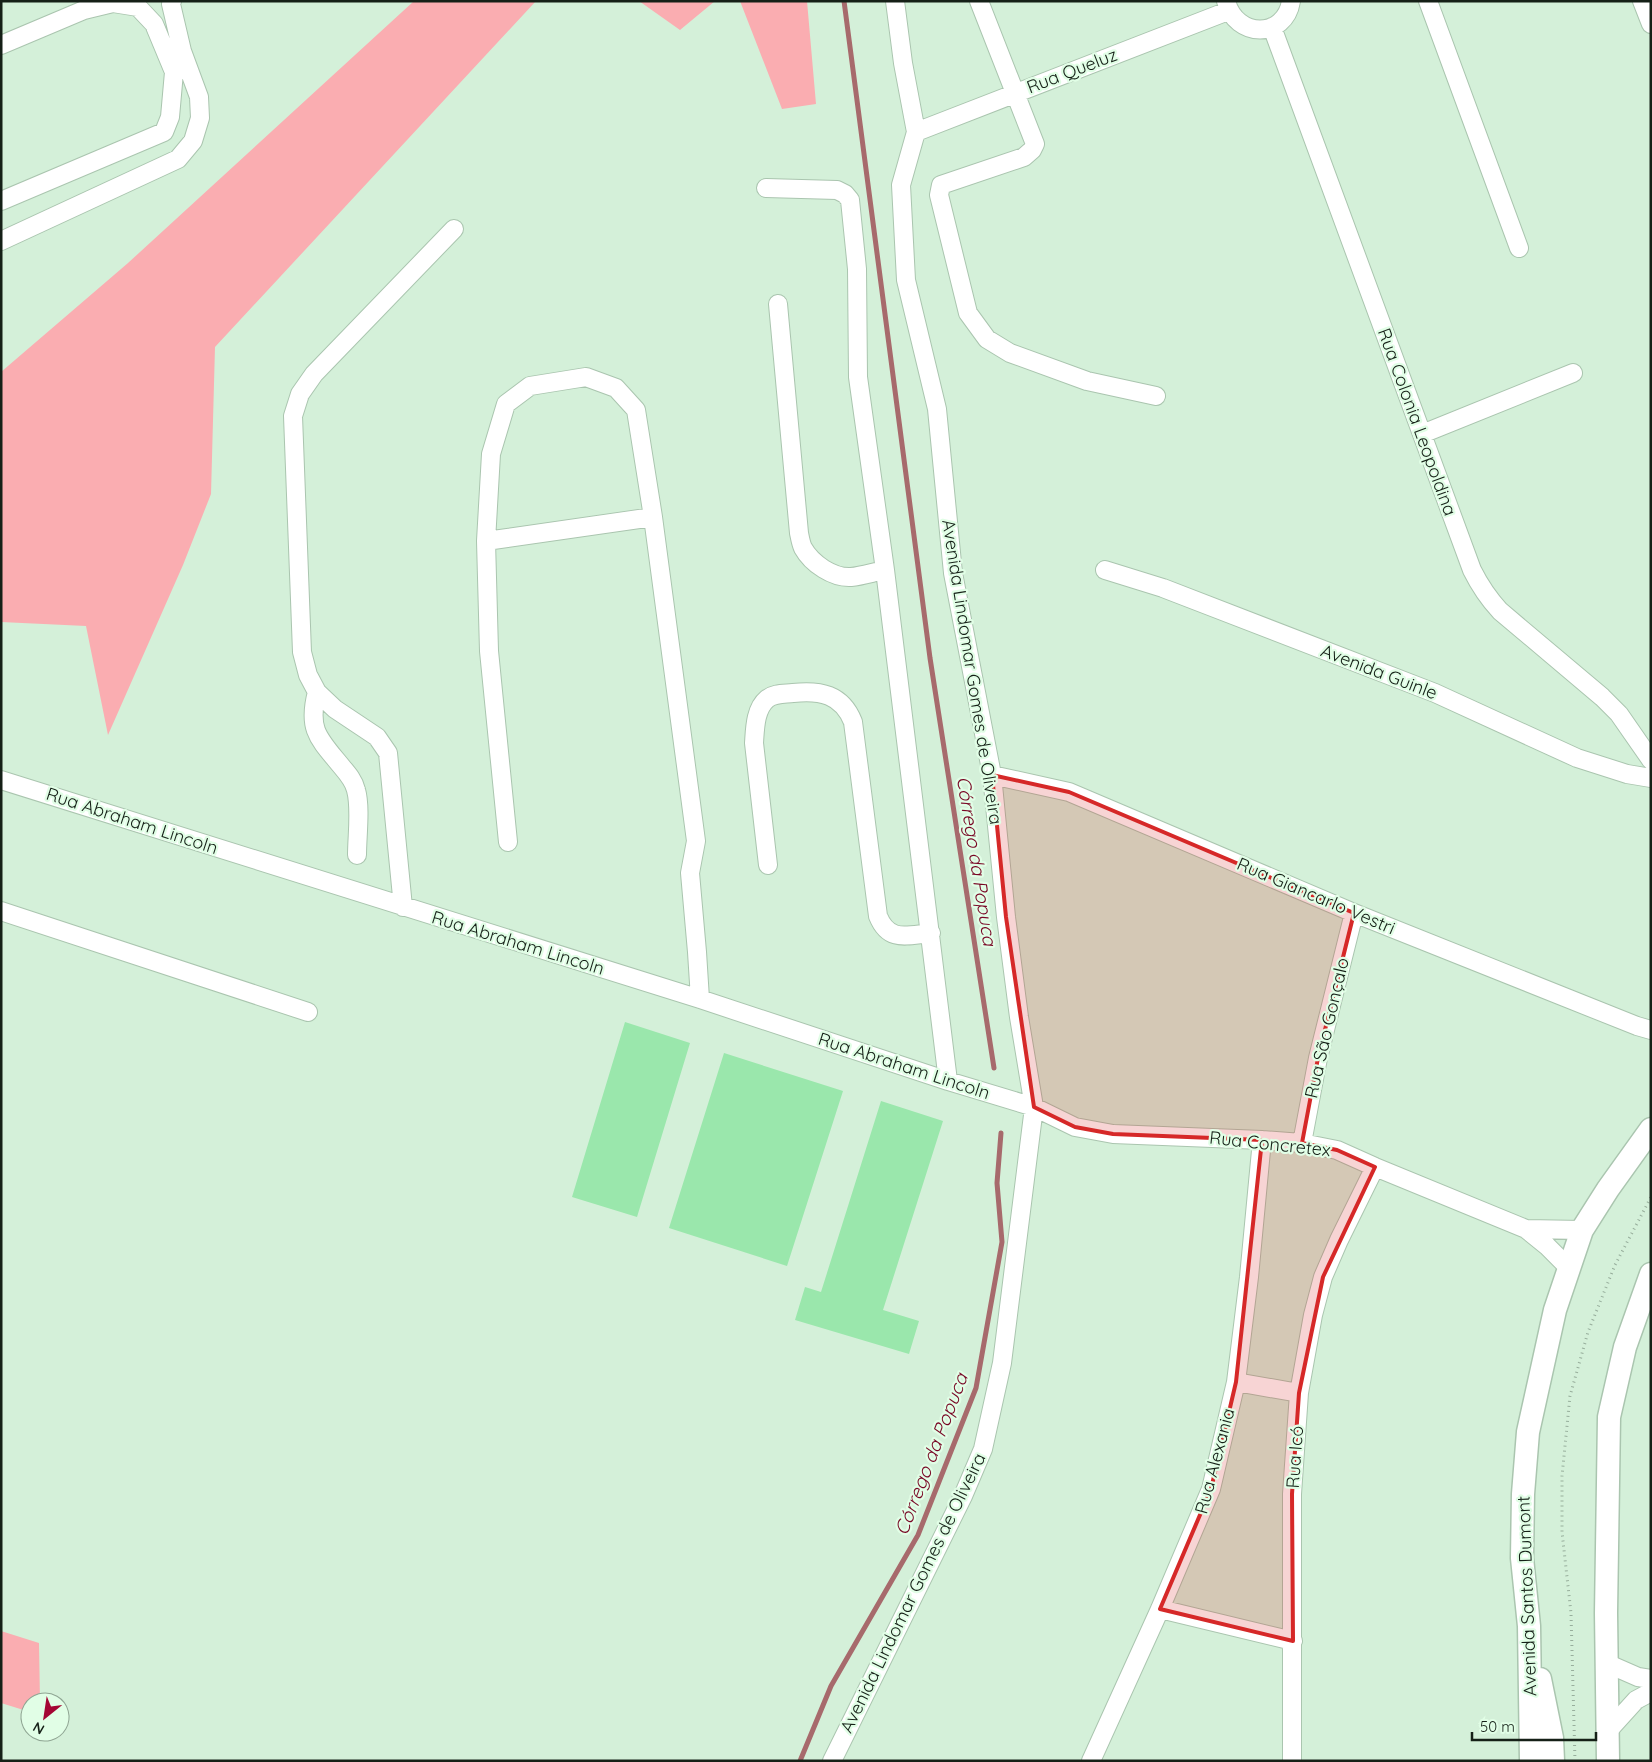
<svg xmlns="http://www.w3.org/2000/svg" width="1652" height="1762" font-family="Quicksand,sans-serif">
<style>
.green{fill:#faadb1}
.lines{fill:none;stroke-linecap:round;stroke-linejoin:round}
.stream{stroke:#a76a6c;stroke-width:5}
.building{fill:#9ae7ac}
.minor-casing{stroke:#aac5af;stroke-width:20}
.major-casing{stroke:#aac5af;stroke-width:25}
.path{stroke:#97ae9c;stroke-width:3;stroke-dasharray:1 4;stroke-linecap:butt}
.minor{stroke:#fff;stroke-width:18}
.major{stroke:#fff;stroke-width:22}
.marked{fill:#d62828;fill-opacity:0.2;stroke:#d62828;stroke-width:4;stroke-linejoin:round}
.labels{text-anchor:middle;stroke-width:4.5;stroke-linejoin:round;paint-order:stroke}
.street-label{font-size:18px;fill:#152017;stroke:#e1fee6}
.water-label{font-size:19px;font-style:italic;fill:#780624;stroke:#e1fee6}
</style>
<rect width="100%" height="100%" fill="#d4f0d9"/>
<!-- green -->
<path class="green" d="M414 1H536L215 347 211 494 183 565 108 735 86 626 1 622V372L128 263Z
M639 1H715L680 30Z
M740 1H807L816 104 782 109Z
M1 1631 39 1643 40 1702H30V1712L1 1703Z"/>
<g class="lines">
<!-- stream -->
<path class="stream" d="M844 1 930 658 994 1068
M800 1761 831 1686 918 1535 976 1388 1002 1242 997 1183 1001 1133"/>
</g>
<!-- building -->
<path class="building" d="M625 1022 690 1043 637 1217 572 1197Z
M724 1053 843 1091 787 1266 669 1228Z
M881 1101 943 1121 883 1310 919 1321 909 1354 795 1320 805 1287 821 1292Z"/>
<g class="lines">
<!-- minor casing -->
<g class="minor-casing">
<path id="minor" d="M979 1 1035 144 1032 150 1024 157 941 185 939 195 968 313 987 339 1010 353 1087 381 1156 396
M1226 1C1236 39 1285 39 1291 1
M1428 1 1519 248
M1642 1 1651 24
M1272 27 1472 570C1480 586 1488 598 1500 611L1602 697 1619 714 1651 760
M1 45 84 10 113 3 138 7 154 24 174 72 170 117 164 132 1 201
M916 132 1228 11
M766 188 837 190 845 194 850 200 857 269 858 377 885 570 948 1081
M1 241 178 159 193 141 200 118 199 97 182 51 171 4 172 1
M778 304 799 533C800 538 801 544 803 548 812 564 833 578 851 577 862 576 874 572 885 570
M1422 434 1573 373
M486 541 653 517
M1105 570 1163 588 1435 693 1577 758 1627 774 1651 778
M317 692C307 730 319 739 342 767 348 774 354 781 356 790 361 808 357 836 357 855
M992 775 1069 792 1354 913 1637 1026 1651 1030
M1 780 700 999 948 1081 1034 1107 1075 1127 1113 1134 1262 1140 1302 1143 1337 1150 1375 1167 1526 1229 1547 1246 1569 1268
M508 842 489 651 486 541 491 454 506 404 530 386 586 377 616 388 636 410 653 517 696 841 690 873 697 952 700 999
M768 865 754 743C755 729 755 709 767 699 774 693 784 694 793 693 820 690 842 694 853 722L878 916C889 943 907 935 931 933
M403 907 388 753 377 737 335 709 317 692 308 675 302 652 293 416 300 394 314 374 454 229
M1 911 308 1012
M1302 1143 1318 1058 1354 913
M1526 1229 1582 1230
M1236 1382 1299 1393
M1160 1609 1293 1641
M1606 1663 1638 1677 1651 1679
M1607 1732 1636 1700 1651 1692
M832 1761 963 1496 983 1449 1002 1363 1034 1107 1019 1017 1006 917 992 775 953 573 937 409 906 280 901 185 916 132 903 63 895 1
M1091 1761 1160 1609 1211 1489 1236 1382 1249 1277 1262 1140
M1292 1761V1494L1299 1393 1313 1315 1323 1277 1339 1240 1375 1167"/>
</g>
<!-- major casing -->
<g class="major-casing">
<path id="major" d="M1540 1679 1552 1738 1553 1761
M1531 1761 1529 1626 1522 1558 1523 1494 1528 1432 1555 1310 1582 1230 1608 1189 1651 1129
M1608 1761 1606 1613 1609 1417 1625 1347 1651 1274"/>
</g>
<!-- path -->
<path class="path" d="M1575 1761 1571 1613 1562 1532V1476L1570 1396 1588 1332 1615 1265 1651 1197"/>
<!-- minor -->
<use href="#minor" class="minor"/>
<!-- major -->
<use href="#major" class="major"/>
</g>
<!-- marked area -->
<path class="marked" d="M992 775 1069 792 1354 913 1318 1058 1302 1143 1337 1150 1375 1167 1323 1277 1299 1393 1292 1494 1293 1641 1160 1609 1211 1489 1236 1382 1262 1140 1113 1134 1075 1127 1034 1107 1006 917Z"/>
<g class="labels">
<!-- street labels -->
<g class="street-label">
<text transform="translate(1072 71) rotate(-21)" y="6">Rua Queluz</text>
<text transform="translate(1417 422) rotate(70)" y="6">Rua Colonia Leopoldina</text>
<text transform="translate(972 672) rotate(81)" y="6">Avenida Lindomar Gomes de Oliveira</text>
<text transform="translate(1379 672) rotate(21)" y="6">Avenida Guinle</text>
<text transform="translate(132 821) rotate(18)" y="6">Rua Abraham Lincoln</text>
<text transform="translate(1316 896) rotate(23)" y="6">Rua Giancarlo Vestri</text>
<text transform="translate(518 943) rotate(17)" y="6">Rua Abraham Lincoln</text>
<text transform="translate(1327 1028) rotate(-77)" y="6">Rua São Gonçalo</text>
<text transform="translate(904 1066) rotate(18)" y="6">Rua Abraham Lincoln</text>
<text transform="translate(1270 1144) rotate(6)" y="6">Rua Concretex</text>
<text transform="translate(1295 1457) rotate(-86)" y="6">Rua Icó</text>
<text transform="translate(1215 1461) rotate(-75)" y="6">Rua Alexania</text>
<text transform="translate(913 1593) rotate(-64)" y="6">Avenida Lindomar Gomes de Oliveira</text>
<text transform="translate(1527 1596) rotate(-92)" y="6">Avenida Santos Dumont</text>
</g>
<!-- water labels -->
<g class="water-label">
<text transform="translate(977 861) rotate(81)" y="7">Córrego da Popuca</text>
<text transform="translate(931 1454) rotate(-69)" y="7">Córrego da Popuca</text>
</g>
</g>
<!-- border -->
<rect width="1652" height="1762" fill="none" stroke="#152017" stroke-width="5"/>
<!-- north arrow -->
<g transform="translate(45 1717) rotate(210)"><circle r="24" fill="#e1fee6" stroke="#8fa593"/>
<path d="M0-4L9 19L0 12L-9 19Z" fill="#a40634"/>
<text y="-8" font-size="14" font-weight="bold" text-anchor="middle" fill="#152017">N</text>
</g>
<!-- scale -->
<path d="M1472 1732v8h124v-8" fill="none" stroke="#152017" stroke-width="2.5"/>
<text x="1480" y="1732" font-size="15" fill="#152017" stroke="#e1fee6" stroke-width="4" paint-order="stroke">50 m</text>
</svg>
